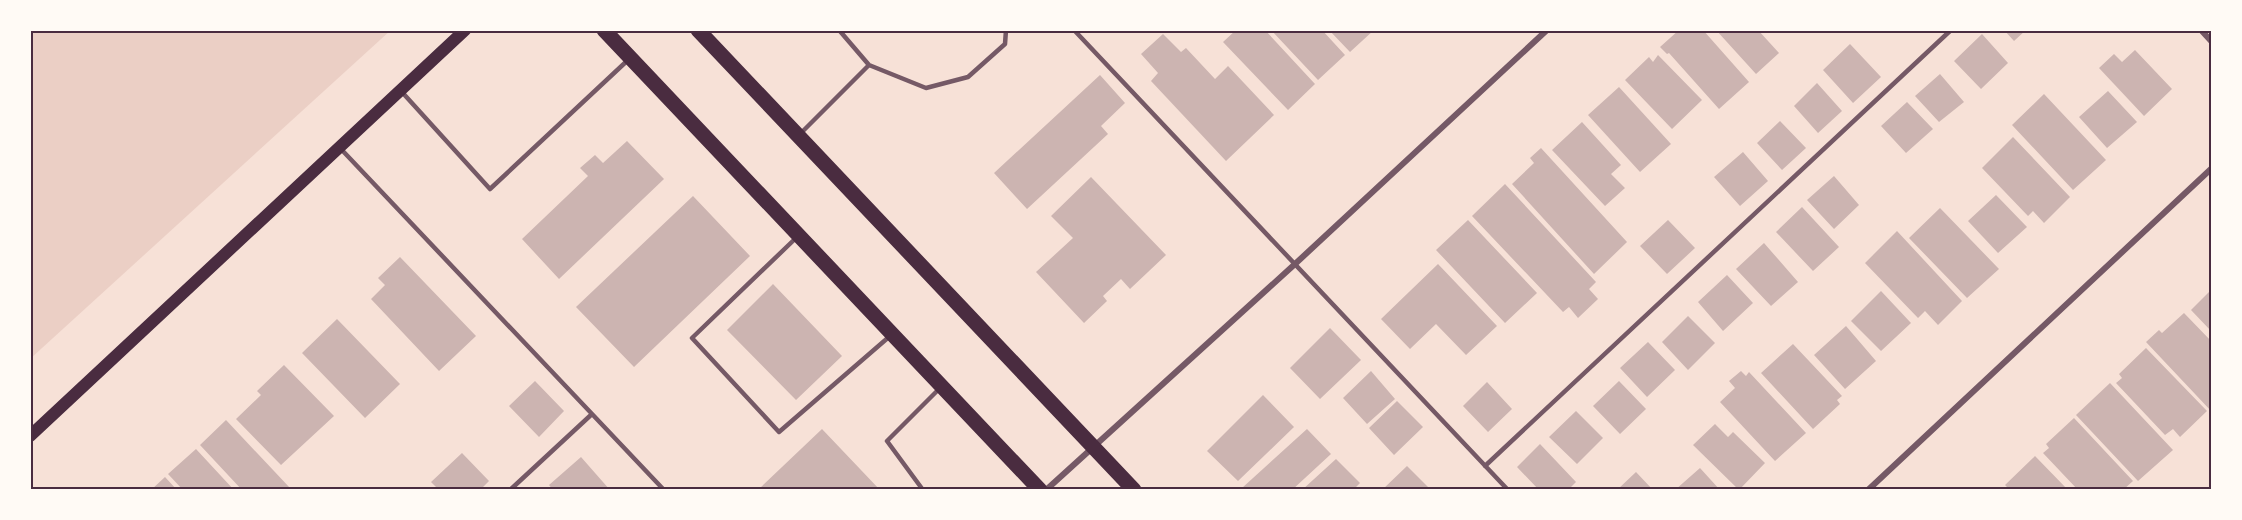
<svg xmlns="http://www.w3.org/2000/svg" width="2242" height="520" font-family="'PT Sans',sans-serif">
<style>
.green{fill:#ebcfc5}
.building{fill:#ccb4b1}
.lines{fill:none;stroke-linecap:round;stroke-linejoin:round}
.service{stroke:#755966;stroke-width:4.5}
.minor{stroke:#755966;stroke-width:6}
.secondary{stroke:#4a2c40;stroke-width:12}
.primary{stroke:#4a2c40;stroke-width:15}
.neatline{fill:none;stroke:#4a2c40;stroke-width:2}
</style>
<rect width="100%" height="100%" fill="#f7e1d7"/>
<!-- green -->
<path class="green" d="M30 30H391L30 359Z"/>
<!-- building -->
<path class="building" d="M1236 30H1265L1315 84 1288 110 1223 42Z
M1271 30H1322L1345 55 1318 80Z
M1329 30H1374L1350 52Z
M1679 30H1703L1749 82 1719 109 1669 53 1667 54 1660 47Z
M1716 30H1758L1779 53 1756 74Z
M2004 30H2026L2014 41Z
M1163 34 1181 52 1186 48 1215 79 1228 66 1274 115 1226 161 1151 81 1158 73 1141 54Z
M1982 34 2008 63 1981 89 1954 61Z
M1850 44 1881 77 1853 103 1823 70Z
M2135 50 2172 89 2144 116 2099 68 2114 54 2122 62Z
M1658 55 1702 100 1672 129 1625 80 1649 57 1653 62Z
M1940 74 1964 102 1939 122 1915 96Z
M1100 75 1125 103 1101 126 1108 134 1027 209 994 173Z
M1817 83 1842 111 1818 133 1794 106Z
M1619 87 1671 144 1640 172 1588 115Z
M2108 91 2137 122 2107 148 2079 117Z
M2044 94 2106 160 2073 190 2012 125Z
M1907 102 1933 129 1906 153 1881 126Z
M1780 121 1806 148 1782 170 1757 143Z
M1582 122 1621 165 1611 174 1625 188 1605 206 1552 150Z
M2013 137 2070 197 2044 223 2033 211 2028 216 1982 168Z
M627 141 664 179 559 279 522 239 588 176 580 168 595 155 603 163Z
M1541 148 1627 242 1594 274 1512 184 1534 163 1530 158Z
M1743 152 1768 181 1740 206 1714 177Z
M1834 176 1859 205 1834 229 1807 200Z
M1091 177 1166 255 1130 289 1121 279 1103 296 1107 301 1084 323 1036 272 1073 238 1051 216Z
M1505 184 1596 282 1589 289 1598 299 1578 318 1569 307 1563 312 1472 216Z
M1996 195 2027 227 1998 253 1968 221Z
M693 196 750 256 634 367 576 307Z
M1802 207 1839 247 1813 271 1776 232Z
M1940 208 1999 269 1967 298 1909 238Z
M1468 220 1537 293 1505 323 1436 250Z
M1668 220 1695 248 1667 274 1640 246Z
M1897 231 1962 301 1938 325 1925 311 1918 318 1865 263Z
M1764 243 1798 282 1771 306 1736 269Z
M400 257 476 336 439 371 371 299 385 285 378 278Z
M1438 264 1497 326 1466 355 1436 324 1410 349 1381 319Z
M1727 275 1753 303 1723 331 1698 302Z
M773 284 842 356 796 400 727 330Z
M2212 289V332L2191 310Z
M1881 291 1911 323 1881 351 1851 321Z
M2184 313 2212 342V412L2146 342 2159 330 2162 333Z
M1688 316 1715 343 1688 370 1662 342Z
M337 319 400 384 365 418 302 353Z
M1846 326 1876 361 1845 389 1814 355Z
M1330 328 1361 360 1320 399 1290 368Z
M1648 342 1675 370 1647 397 1620 368Z
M1793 344 1842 396 1837 400 1840 404 1813 429 1761 373Z
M2146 348 2207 411 2180 437 2173 429 2165 435 2116 383 2122 378 2119 374Z
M284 365 334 416 281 465 236 419 261 395 257 391Z
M1371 371 1395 399 1367 424 1343 398Z
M1741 371 1746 376 1749 372 1806 433 1775 461 1720 402 1735 388 1729 381Z
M535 381 564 411 539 437 509 406Z
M1619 381 1646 409 1620 434 1593 406Z
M1487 382 1512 409 1488 432 1463 406Z
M2110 383 2173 450 2138 481 2076 415Z
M1263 395 1294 427 1238 481 1207 451Z
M1397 401 1423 427 1394 455 1369 428Z
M1576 411 1603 438 1577 464 1549 437Z
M2074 418 2133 481 2123 490H2078L2043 453 2049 448 2046 444Z
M226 420 290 488 288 490H242L200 445Z
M1715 424 1728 437 1733 432 1765 463 1739 490 1693 445Z
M822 429 880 490H762L760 488Z
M1307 429 1331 454 1292 490H1244L1242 488Z
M1540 444 1576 482 1568 490H1539L1517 467Z
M196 449 234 490H183L168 474Z
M462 453 489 481 480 490H439L431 482Z
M2035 456 2068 490H2010L2005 485Z
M581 457 610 490H553L549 485Z
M1336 459 1360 483 1353 490H1302Z
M1407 466 1431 490H1382Z
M1700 468 1720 490H1675Z
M1636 472 1653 490H1617Z
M165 477 177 490H151Z"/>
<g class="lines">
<!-- service -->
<path class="service" d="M839 30 869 65
M1074 30 1508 490
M401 91 490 189 628 60
M800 134 869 65 926 88 968 77 1005 44 1006 30
M340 148 664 490
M797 237 692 338 779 432 890 336
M1485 466 1951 30
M510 490 592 414
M923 490 887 441 940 388"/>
<!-- minor -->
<path class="minor" d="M2201 30 2212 42
M1046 490 1295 264 1547 30
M1868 490 2212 168"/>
<!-- secondary -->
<path class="secondary" d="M30 436 465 30"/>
<!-- primary -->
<path class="primary" d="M604 30 1040 490
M698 30 1134 490"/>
</g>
<!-- border -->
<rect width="2242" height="520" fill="none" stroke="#fffaf5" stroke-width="63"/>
<rect x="32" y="32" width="2178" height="456" class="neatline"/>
</svg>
